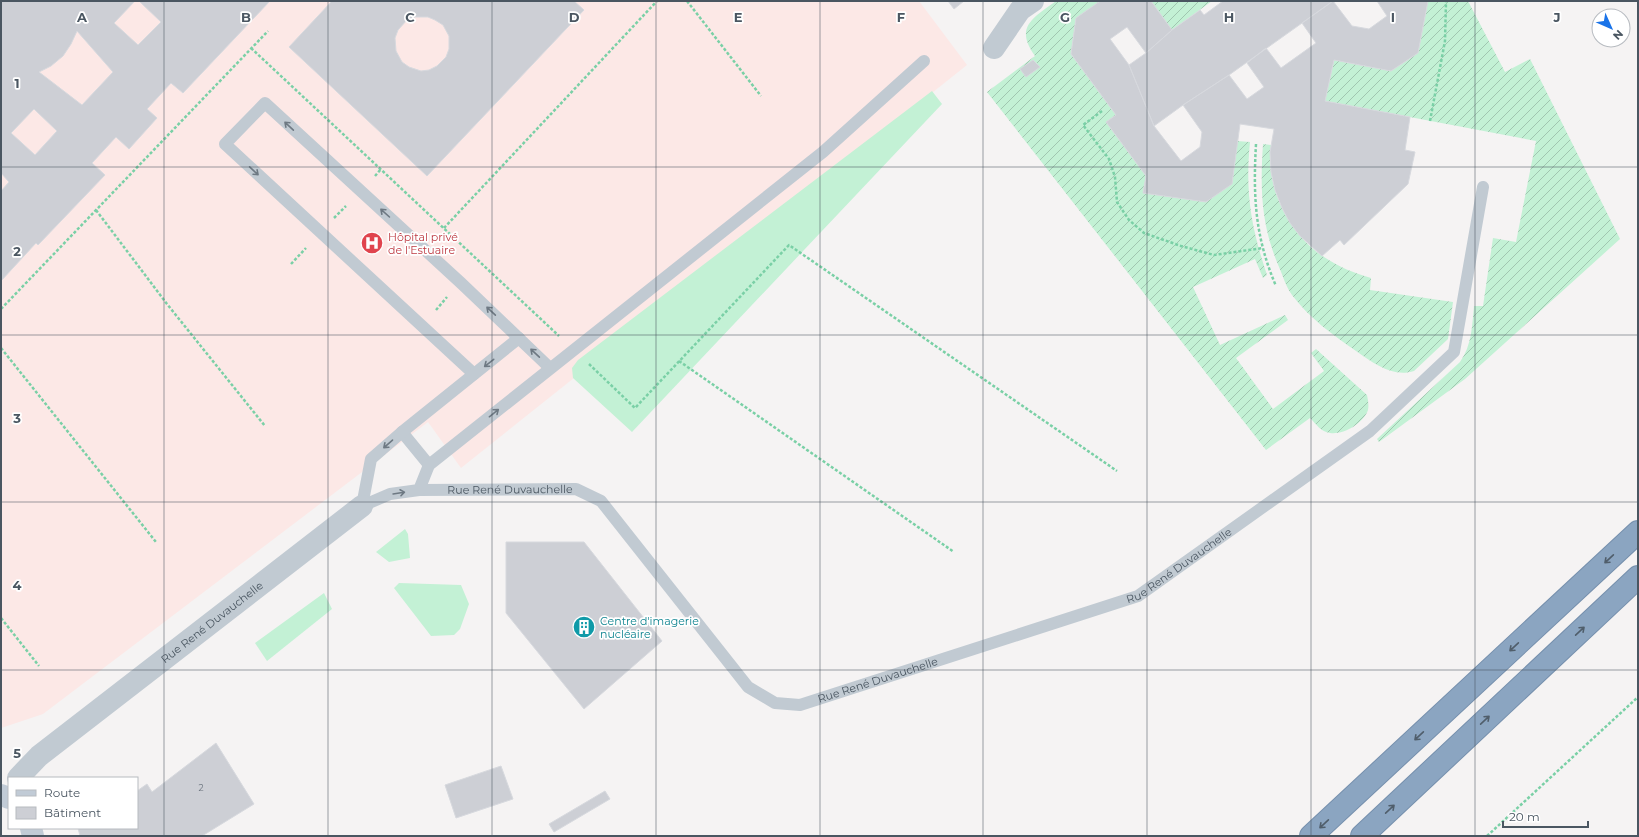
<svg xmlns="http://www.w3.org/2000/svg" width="1639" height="837" font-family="Montserrat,sans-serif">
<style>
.medical{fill:#fce8e6}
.grass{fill:#c3f1d5}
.garden{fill:url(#garden-furrows)}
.building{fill:#cdcfd5;stroke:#d7d9de;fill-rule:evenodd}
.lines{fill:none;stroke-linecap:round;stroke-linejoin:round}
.highway-casing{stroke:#7690ad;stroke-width:24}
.path{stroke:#7ad0a6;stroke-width:2.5;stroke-dasharray:3 2;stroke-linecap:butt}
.lane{stroke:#c1cad2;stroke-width:12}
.street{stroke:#c1cad2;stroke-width:22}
.secondary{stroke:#c1cbd6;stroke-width:22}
.highway{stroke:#8ba5c1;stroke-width:22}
.oneway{stroke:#6e7983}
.oneway2{stroke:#505e6b}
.grid{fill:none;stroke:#4a5661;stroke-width:1;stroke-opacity:0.55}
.labels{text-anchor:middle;stroke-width:3.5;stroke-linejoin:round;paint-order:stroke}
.number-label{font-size:9px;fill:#6b747e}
.health-label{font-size:11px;fill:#be3a42;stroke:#fff;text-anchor:start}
.street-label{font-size:11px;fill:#4a5661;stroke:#fff}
.culture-label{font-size:11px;fill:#0d838f;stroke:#fff;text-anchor:start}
.grid-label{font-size:13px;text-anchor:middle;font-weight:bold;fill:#4a5661;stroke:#fff;stroke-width:3.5;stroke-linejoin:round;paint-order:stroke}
</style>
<defs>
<pattern id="garden-furrows" width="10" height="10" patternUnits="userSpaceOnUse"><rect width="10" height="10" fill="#c3f1d5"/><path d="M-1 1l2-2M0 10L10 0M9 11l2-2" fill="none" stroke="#a0c6b0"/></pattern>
</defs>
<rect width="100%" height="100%" fill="#f5f3f3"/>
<!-- medical -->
<path class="medical" d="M1 1H919L967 65 461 468 428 422 43 714 1 728Z"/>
<!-- grass -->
<path class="grass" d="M932 91 942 104 632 432 573 378 572 368 578 360Z
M405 529 408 534 410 558 389 562 376 552Z
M399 583 461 585 469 604 460 629 454 635 431 636 394 588Z
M324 593 332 609 267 661 255 643Z"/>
<!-- garden -->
<path class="garden" d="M1056 1H1100L1076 18 1071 54 1116 115 1106 122 1146 176 1143 193 1206 202 1232 183 1237 141 1250 142C1245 193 1251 227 1267 275L1263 278 1255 259 1193 287 1220 345 1285 315 1288 320 1236 358 1273 409 1324 371 1311 353 1316 349 1367 395C1368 400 1369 405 1368 410 1363 424 1343 435 1330 433 1321 432 1316 424 1310 418L1266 450 987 92 1035 56C1014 27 1033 18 1056 1Z
M1151 1H1212L1172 30Z
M1428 1H1468L1505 72 1530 59 1620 239 1465 379 1379 442 1377 439 1460 362C1472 345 1472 326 1474 306H1483L1493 238 1516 242 1536 141 1325 101 1334 60 1391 71 1418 53Z
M1263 144 1271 145C1265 187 1289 234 1324 257 1339 267 1354 273 1371 278L1370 290 1453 302 1448 339 1414 371C1393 378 1373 363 1356 351 1333 335 1309 318 1292 295 1286 287 1283 276 1279 267 1261 225 1260 190 1263 144Z"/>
<!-- building -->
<path class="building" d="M1 1H135L114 23 138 45 161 22 139 1H270L183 93 171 83 147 109 157 118 129 149 116 137 92 163 105 175 38 245 36 243 1 281V191L9 182 1 173ZM77 31 113 72 82 105 39 72 51 66 63 56 71 44ZM34 109 57 131 35 155 11 133Z
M332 1H574L584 10 427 176 289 47ZM415 17H428L435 20 443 25 449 36V49L446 57 437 66 429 70 421 71 409 67 402 62 396 51 395 38 398 30 407 20Z
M948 1H964L954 9Z
M1100 1H1151L1172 30 1146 53 1127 27 1110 39 1129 65 1154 126 1181 161 1200 147 1202 132 1183 105 1229 75 1247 99 1264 87 1247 63 1266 48 1281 68 1316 43 1302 23 1333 1 1352 26 1369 29 1387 16 1377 1H1428L1418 53 1391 71 1334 60 1325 101 1410 117 1405 150 1415 152 1408 184 1344 245 1340 240 1322 256 1300 236 1290 223 1282 208 1275 190 1271 172 1270 152 1274 129 1240 124 1232 184 1206 202 1143 193 1146 176 1106 122 1116 115 1071 54 1076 18Z
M1223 1H1333L1229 75 1183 105 1154 126 1129 65 1146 53 1172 30 1200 10 1204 15Z
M1033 60 1040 67 1026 77 1020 69Z
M506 542H584L662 641 584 709 506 613Z
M216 743 254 804 202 836H80L78 828H137V791L147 784 152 792Z
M501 766 513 799 456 818 445 785Z
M605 791 610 799 554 832 549 824Z"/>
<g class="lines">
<!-- highway casing -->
<g class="highway-casing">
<path id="highway" d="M1311 836 1638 532
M1362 836 1638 577"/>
</g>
<!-- path -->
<path class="path" d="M687 1 761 96
M251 48 559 336
M1102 111 1083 125 1109 159 1115 177 1117 202 1129 220 1144 233 1181 246 1214 255 1263 248
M1430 121 1445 41 1446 1
M1256 144C1253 197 1255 237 1276 286
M375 176 381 169
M96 210 167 304 265 426
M334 218 346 206
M444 228 657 1
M291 264 306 248
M1 309 268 31
M436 310 447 297
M1 348 156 542
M679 361 954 552
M589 364 635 408 789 245 1117 471
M1 618 39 666
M1487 836 1638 697"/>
<!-- lane -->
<g class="lane">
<path d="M474 374 225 144 265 103 461 283 550 368"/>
<path d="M402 432 429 465"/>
<path id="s1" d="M419 490 576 489 601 501 748 687 775 703 800 705 1138 596 1370 431 1454 352 1483 187"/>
<path d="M362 506 390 494 419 490 429 465 823 152 924 61"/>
<path d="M362 506 371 459 402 432 519 338"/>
</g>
<!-- street -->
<g class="street">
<path d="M994 48 1020 10 1033 1"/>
<path id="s2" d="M18 778 39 756 362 506"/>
</g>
<!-- secondary -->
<path class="secondary" d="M1 795 9 798
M31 828 33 836"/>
<!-- highway -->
<use href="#highway" class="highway"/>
</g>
<!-- one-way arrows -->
<defs><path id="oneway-shaft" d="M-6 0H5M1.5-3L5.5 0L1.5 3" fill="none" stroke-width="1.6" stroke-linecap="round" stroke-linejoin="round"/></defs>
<g class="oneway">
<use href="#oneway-shaft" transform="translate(289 126) rotate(-137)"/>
<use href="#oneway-shaft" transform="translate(254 171) rotate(43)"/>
<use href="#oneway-shaft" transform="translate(385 213) rotate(-138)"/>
<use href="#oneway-shaft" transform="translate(491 311) rotate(-137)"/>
<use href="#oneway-shaft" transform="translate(535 353) rotate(-137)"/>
<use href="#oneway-shaft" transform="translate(489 363) rotate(142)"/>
<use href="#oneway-shaft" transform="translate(494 413) rotate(-39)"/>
<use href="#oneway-shaft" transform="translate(388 444) rotate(139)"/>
<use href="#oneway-shaft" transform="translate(399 493) rotate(-9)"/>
</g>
<g class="oneway2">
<use href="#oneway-shaft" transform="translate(1609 559) rotate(137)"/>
<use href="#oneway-shaft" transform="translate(1580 631) rotate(-43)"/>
<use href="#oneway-shaft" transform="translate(1514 647) rotate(137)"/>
<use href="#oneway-shaft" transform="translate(1485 720) rotate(-43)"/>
<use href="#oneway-shaft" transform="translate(1419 736) rotate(137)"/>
<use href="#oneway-shaft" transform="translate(1390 809) rotate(-43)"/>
<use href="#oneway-shaft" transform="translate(1324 824) rotate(137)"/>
</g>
<!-- grid -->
<path class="grid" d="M164 1V836M328 1V836M492 1V836M656 1V836M820 1V836M983 1V836M1147 1V836M1311 1V836M1475 1V836M1 167H1638M1 335H1638M1 502H1638M1 670H1638"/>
<!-- icons -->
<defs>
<g id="hospital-disc" transform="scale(1.15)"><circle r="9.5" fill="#e0444e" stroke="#fff"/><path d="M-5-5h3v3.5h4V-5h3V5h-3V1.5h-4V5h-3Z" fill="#fff"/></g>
<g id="building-disc" transform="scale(1.15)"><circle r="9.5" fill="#0f9aa8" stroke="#fff"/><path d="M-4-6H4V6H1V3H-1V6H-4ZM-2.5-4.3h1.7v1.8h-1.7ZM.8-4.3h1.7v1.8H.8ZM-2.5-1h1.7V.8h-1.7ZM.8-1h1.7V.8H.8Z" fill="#fff"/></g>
</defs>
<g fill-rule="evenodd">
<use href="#hospital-disc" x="372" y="243"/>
<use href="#building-disc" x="584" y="627"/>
</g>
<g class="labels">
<!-- number labels -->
<g class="number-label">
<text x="201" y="791">2</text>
</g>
<!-- health labels -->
<g class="health-label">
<text x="388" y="241">Hôpital privé<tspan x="388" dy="13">de l'Estuaire</tspan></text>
</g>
<!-- street labels -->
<g class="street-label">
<text dy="4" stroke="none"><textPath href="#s1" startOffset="91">Rue René Duvauchelle</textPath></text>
<text dy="4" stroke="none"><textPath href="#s1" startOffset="884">Rue René Duvauchelle</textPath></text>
<text dy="4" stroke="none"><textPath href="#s2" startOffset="249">Rue René Duvauchelle</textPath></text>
<text dy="4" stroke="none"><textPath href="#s1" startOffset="560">Rue René Duvauchelle</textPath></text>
</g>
<!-- culture labels -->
<g class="culture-label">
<text x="600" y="625">Centre d'imagerie<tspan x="600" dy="13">nucléaire</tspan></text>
</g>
</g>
<g class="grid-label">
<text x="82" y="22">A</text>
<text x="246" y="22">B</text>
<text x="410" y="22">C</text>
<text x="574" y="22">D</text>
<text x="738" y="22">E</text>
<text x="901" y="22">F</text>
<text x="1065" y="22">G</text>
<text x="1229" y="22">H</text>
<text x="1393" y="22">I</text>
<text x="1557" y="22">J</text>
<text x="17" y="88">1</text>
<text x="17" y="256">2</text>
<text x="17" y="423">3</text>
<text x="17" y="590">4</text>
<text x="17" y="758">5</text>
</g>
<!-- border -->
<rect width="1639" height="837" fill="none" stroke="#4a5661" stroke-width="4"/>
<!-- legend -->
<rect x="8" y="777" width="130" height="52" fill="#ffffff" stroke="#b7bbc0"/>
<rect x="16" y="790" width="20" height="6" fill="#c1cbd6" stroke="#b7bbc0"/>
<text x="44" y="797" font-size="12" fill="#4a5661">Route</text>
<rect x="16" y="807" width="20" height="12" fill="#cdcfd5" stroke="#b7bbc0"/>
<text x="44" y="817" font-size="12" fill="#4a5661">Bâtiment</text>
<!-- north arrow -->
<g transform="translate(1611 28) rotate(135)"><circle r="19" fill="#ffffff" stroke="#b7bbc0"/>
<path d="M0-3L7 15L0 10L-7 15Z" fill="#1a73e8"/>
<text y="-6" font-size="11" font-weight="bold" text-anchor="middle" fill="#4a5661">N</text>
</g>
<!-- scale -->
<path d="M1503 821v6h85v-6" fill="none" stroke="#4a5661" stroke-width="2"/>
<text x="1509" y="821" font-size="12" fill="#4a5661" stroke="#ffffff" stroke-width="3" paint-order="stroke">20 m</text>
</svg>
